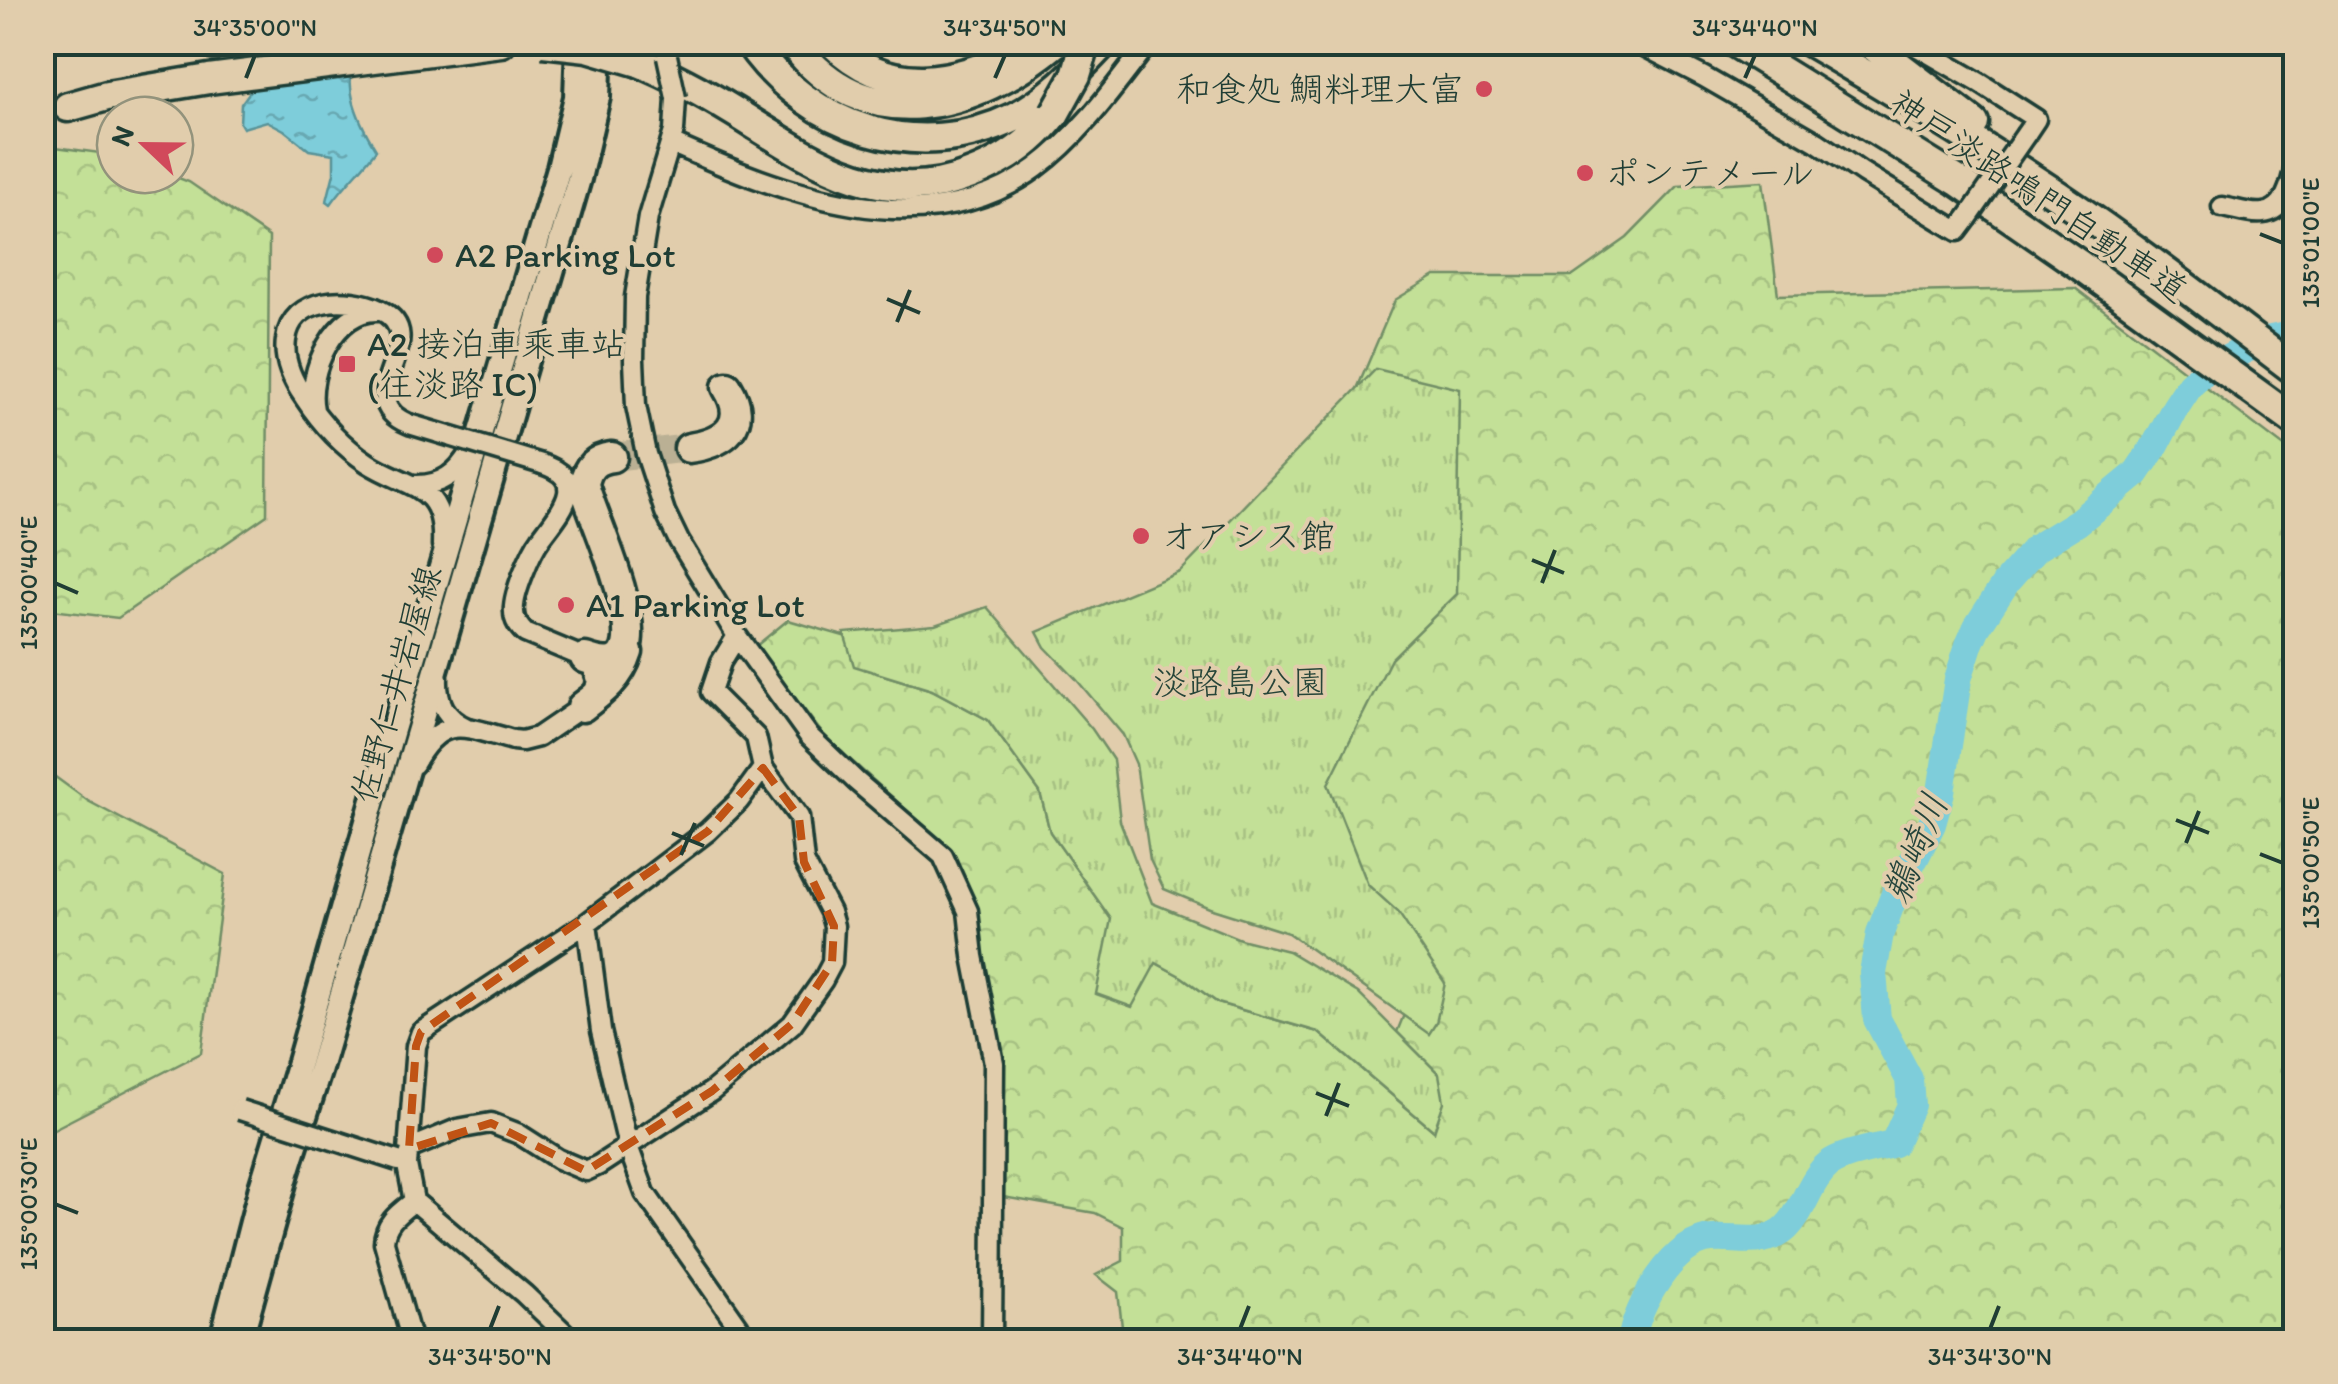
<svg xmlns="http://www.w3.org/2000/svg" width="2338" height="1384" font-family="Itim,'Klee One',sans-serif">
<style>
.forest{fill:url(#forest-crowns);stroke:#718e66;stroke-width:2.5}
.park{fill:url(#park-tufts);stroke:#718e66;stroke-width:2.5}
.water{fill:url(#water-ripples);stroke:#589398;stroke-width:2.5}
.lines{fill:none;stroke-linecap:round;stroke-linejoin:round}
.river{stroke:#7ecdda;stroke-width:28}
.highway-tunnel{stroke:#bab094;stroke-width:28;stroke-dasharray:28 14;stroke-linecap:butt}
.minor-casing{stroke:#1f3d34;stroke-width:25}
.major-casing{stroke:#1f3d34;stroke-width:30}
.highway-casing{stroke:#1f3d34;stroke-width:35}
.minor{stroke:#e1cdac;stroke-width:18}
.major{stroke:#e1cdac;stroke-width:22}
.highway{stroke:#e1cdac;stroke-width:28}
.minor-bridge-casing{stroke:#1f3d34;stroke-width:25;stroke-linecap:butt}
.highway-bridge-casing{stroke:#1f3d34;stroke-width:35;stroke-linecap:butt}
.minor-bridge{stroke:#e1cdac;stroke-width:18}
.highway-bridge{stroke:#e1cdac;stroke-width:28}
.marked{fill:none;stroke:#c05314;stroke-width:8;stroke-dasharray:20 12;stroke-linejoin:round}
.ticks{fill:none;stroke:#1f3d34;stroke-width:4}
.poi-dot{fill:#d1495b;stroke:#e1cdac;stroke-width:4}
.labels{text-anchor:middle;stroke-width:8;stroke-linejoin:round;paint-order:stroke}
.poi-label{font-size:35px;fill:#1f3d34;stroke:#e1cdac;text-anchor:start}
.street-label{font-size:35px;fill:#1f3d34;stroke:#e1cdac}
.park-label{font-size:35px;fill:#274539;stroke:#e1cdac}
.water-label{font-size:38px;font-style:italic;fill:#24443c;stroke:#e1cdac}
.neatline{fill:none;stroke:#1f3d34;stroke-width:4}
.ticks-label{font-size:25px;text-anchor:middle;fill:#1f3d34}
</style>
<defs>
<pattern id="forest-crowns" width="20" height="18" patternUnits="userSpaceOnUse" patternTransform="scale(2.5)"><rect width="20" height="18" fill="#c3e097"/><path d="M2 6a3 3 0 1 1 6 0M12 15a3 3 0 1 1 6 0" fill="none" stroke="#a7c183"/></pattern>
<pattern id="park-tufts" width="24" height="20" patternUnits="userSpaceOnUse" patternTransform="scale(2.5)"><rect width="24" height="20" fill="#c3e097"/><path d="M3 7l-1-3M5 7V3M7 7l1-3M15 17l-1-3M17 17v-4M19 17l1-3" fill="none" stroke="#a7c183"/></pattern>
<pattern id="water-ripples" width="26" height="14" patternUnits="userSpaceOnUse" patternTransform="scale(2.5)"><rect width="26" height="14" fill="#7ecdda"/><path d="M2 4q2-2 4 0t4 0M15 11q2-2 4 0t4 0" fill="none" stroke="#67a8b2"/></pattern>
</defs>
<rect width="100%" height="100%" fill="#e1cdac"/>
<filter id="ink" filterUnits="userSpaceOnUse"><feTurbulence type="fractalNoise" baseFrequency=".01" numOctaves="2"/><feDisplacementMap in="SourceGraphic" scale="20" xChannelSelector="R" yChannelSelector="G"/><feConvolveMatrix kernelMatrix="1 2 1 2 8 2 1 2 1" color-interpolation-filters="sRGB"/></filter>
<g filter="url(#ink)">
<!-- forest -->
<path class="forest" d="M48 146 115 155V175H171L189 182 269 237 267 515 118 618 43 609 42 147Z
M1763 181 1778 295 2075 288 2295 455V1341H1102L1122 1327 1118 1292 1096 1275 1123 1261V1227L1095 1213 1003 1197 997 1027 946 845 825 737 756 646 788 620 854 639 864 669 932 690 988 720 1040 792 1050 832 1111 919 1156 963 1182 977 1218 1003 1318 1032 1434 1131 1439 1074 1397 1032 1415 987 1227 761 1357 389 1395 300 1435 276H1573L1627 238 1678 186Z
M43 768 88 801 225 874 201 1053 46 1133 43 1143Z"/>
<!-- park -->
<path class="park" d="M1376 369 1460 389 1457 594 1391 659 1328 784 1368 885 1398 912 1445 983 1436 1023 1429 1034 1288 933 1212 909 1164 889 1150 860 1136 764 1123 735 1076 679 1045 647 1037 632 1180 572Z
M987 607 1092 729 1113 760 1120 821 1152 903 1240 939 1288 951 1358 993 1439 1074 1444 1102 1434 1131 1318 1032 1218 1003 1182 977 1156 963 1132 1007 1096 994 1111 919 1050 832 1040 792 988 720 932 690 854 666 844 633 935 625Z"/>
<!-- water -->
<path class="water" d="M250 43H352C347 89 351 109 376 150 362 169 345 184 331 204L327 201 334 173V154L309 150 284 130 267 121 243 128 240 123 241 104 254 86 261 67 259 58Z"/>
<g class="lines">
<!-- river -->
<path class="river" d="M1631 1342C1636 1307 1673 1241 1712 1239 1737 1237 1766 1247 1786 1228 1804 1211 1809 1180 1829 1164 1842 1153 1877 1149 1894 1143L1911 1105 1909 1079 1877 1019 1873 973 1880 933 1902 875 1915 858 1932 824 1941 792 1958 679 1969 645 1977 627 2007 581 2036 548 2078 522 2136 474 2156 444 2175 408 2190 385 2206 370 2244 350 2271 339 2296 334"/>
<!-- highway-tunnel -->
<path class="highway-tunnel" d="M612 457 689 448"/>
<!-- minor casing -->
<g class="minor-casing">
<path id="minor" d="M1636 42 1704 77 1817 142 1863 173 1958 231 1967 219
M1909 42 1980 83 2036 119 2026 134
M676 98 674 131 648 217 635 297 634 360 636 406 646 454 665 512 679 541 737 636 809 736 856 781 943 856 968 911 973 956 994 1063 992 1342
M671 143C782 193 925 250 1036 168 1081 135 1115 86 1149 42
M2222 207C2235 209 2251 215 2263 213 2287 211 2292 179 2296 161
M314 410C306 373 335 308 379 311
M409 424C345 398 437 338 380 310 349 295 291 296 286 340 283 360 293 381 304 397 321 423 342 446 368 463 409 489 445 483 442 545
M415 485C441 486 458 473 470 451
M438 678C437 702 445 718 467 728
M414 764C443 712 464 727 513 740L522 741 538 737 582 707 595 689 597 680 592 665 585 658 525 633C519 627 514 621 514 612 512 596 531 551 541 538 560 512 591 480 542 464
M587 923 601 1031 628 1146 645 1193 739 1327
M409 1149 457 1129 491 1123 519 1134 558 1159 586 1171 599 1165 712 1091 792 1024 823 980 832 963 834 926 830 912 804 862 799 817 763 768 756 737 711 692 721 662 737 636
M412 1342 384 1242C385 1222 399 1213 414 1201
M574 1342 524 1294 414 1201 407 1165 416 1046 421 1032 587 923 708 831 739 801 763 768"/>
</g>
<!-- major casing -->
<g class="major-casing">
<path id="major" d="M221 1342 261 1187 299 1062 392 733 559 168 576 97 578 42
M240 1342 287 1173 320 1069 579 179 598 97 600 42"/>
</g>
<!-- highway casing -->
<g class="highway-casing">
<path id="highway" d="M749 42C810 129 917 165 1015 117 1049 100 1078 70 1104 42
M792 42C864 140 975 110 1056 42
M832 42C888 98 956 84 1020 51
M1734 42 1958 181 2081 266 2296 422
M1810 42C1894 91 1976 141 2057 195 2139 250 2217 311 2296 371
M1868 42 1974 123
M639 62C673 76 704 93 735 112 808 157 879 210 969 175 1004 162 1032 143 1055 113
M68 107 107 96 209 79 501 42
M689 448C725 443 750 424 727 387
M585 658C680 693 589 514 584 484 587 467 595 459 612 457
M582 707C603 691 620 678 628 652"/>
</g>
<!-- minor -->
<use href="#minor" class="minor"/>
<!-- major -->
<use href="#major" class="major"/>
<!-- highway -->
<use href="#highway" class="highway"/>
<!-- minor-bridge casing -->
<g class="minor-bridge-casing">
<path id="minor-bridge" d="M667 56 676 98
M1967 219 2026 134
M409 424 542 464
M240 1110 398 1161"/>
</g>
<!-- highway-bridge casing -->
<g class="highway-bridge-casing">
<path id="highway-bridge" d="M543 42 588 47 639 62
M1055 113 1076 75 1086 42"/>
</g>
<!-- minor-bridge -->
<use href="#minor-bridge" class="minor-bridge"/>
<!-- highway-bridge -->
<use href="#highway-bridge" class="highway-bridge"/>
</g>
</g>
<!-- marked area -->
<path class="marked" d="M763 768 799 817 804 862 834 926 832 963 792 1024 712 1091 586 1171 491 1123 409 1149 416 1046 421 1032 708 831Z"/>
<!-- ticks -->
<path class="ticks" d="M246 78 255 55M995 78 1005 55M1745 78 1755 55M2260 234 2283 243M887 299 920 313M897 322 910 290M1532 560 1564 573M55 583 78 593M1542 583 1555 550M2176 820 2209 833M672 833 704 846M2186 843 2199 811M2260 854 2283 863M681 855 695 823M1316 1093 1349 1106M1326 1116 1339 1083M55 1204 78 1213M490 1329 499 1306M1240 1329 1249 1306M1990 1329 1999 1306"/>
<!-- markers -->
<g class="poi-dot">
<circle cx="1484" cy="89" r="10"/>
<circle cx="1585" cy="173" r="10"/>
<circle cx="435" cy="255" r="10"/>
<rect x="337" y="354" width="20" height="20" rx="5"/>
<circle cx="1141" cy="536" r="10"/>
<circle cx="566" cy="605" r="10"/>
</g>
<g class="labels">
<!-- poi labels -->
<g class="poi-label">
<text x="1464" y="101" text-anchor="end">和食処 鯛料理大富</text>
<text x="1605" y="185">ポンテメール</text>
<text x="455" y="267">A2 Parking Lot</text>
<text x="367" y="356">A2 接泊車乘車站<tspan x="367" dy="40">(往淡路 IC)</tspan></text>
<text x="1161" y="548">オアシス館</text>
<text x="586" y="617">A1 Parking Lot</text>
</g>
<!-- street labels -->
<g class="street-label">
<text transform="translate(2039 196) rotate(34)" y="12">神戸淡路鳴門自動車道</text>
<text transform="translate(396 684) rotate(-74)" y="12">佐野仁井岩屋線</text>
</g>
<!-- park labels -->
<g class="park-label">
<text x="1240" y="694">淡路島公園</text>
</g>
<!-- water labels -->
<g class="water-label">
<text transform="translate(1915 848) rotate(-68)" y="13">鵜崎川</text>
</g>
</g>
<!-- margin -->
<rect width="2338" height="1384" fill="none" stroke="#e1cdac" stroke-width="110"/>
<!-- north arrow -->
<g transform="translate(145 145) rotate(292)"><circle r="48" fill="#e1cdac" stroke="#93937c" stroke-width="2.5"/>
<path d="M0-8L18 38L0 25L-18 38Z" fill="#d1495b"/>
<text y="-15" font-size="28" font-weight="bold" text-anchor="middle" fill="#1f3d34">N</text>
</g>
<rect x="55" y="55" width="2228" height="1274" class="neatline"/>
<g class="ticks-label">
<text x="255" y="36">34°35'00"N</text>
<text x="1005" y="36">34°34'50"N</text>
<text x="1755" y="36">34°34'40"N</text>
<text transform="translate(2310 243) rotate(-90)" y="9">135°01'00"E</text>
<text transform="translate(28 583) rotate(-90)" y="9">135°00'40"E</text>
<text transform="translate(2310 863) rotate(-90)" y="9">135°00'50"E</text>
<text transform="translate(28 1204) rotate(-90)" y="9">135°00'30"E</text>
<text x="490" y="1365">34°34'50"N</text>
<text x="1240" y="1365">34°34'40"N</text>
<text x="1990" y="1365">34°34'30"N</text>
</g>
</svg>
